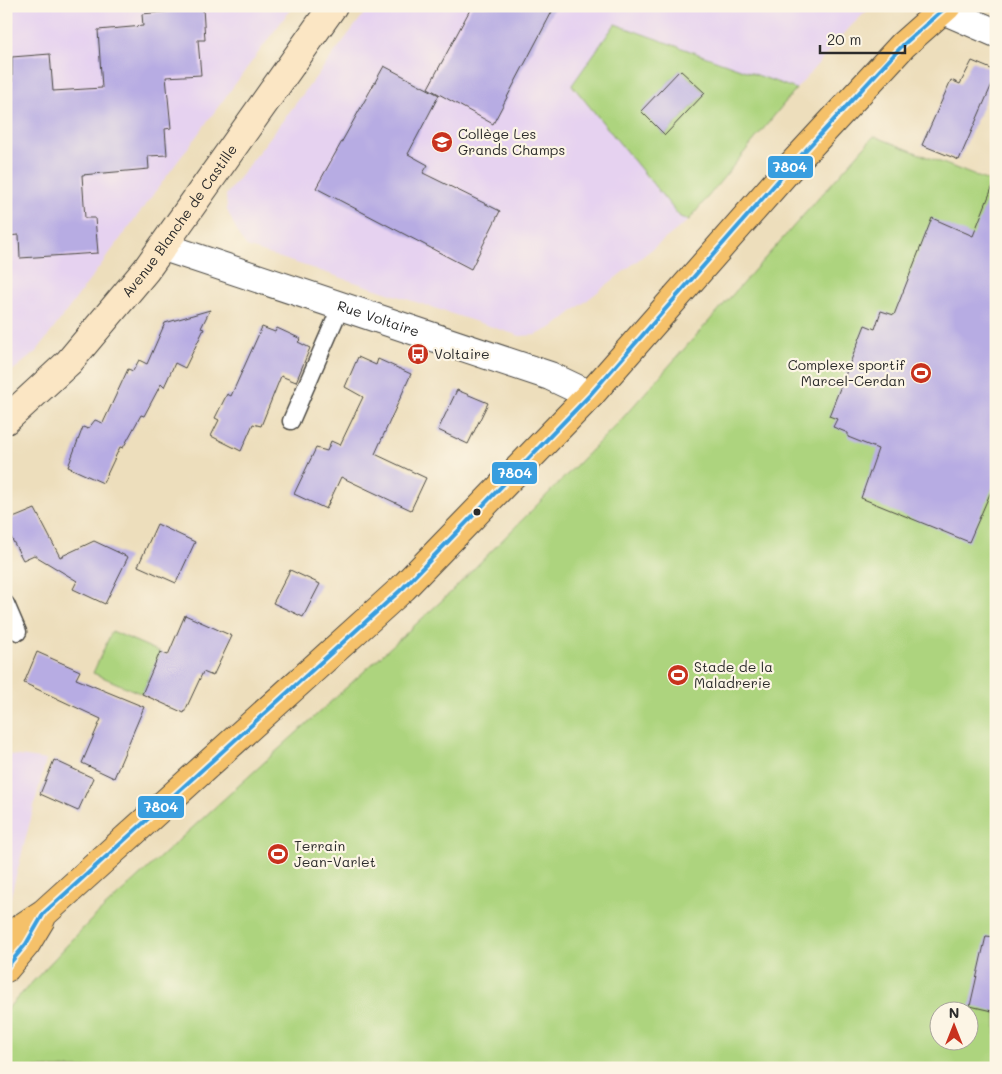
<svg xmlns="http://www.w3.org/2000/svg" width="1002" height="1074" font-family="Mali,sans-serif">
<style>
.built{fill:#e6d2f0}
.green{fill:#add47e;stroke:#6c8054;fill-rule:evenodd}
.building{fill:#b7ace3}
.lines{fill:none;stroke-linecap:round;stroke-linejoin:round}
.lane-casing{stroke:#484641;stroke-width:19}
.street-casing{stroke:#484641;stroke-width:30}
.secondary-casing{stroke:#484641;stroke-width:30}
.primary-casing{stroke:#484641;stroke-width:30}
.lane{stroke:#fff;stroke-width:16}
.street{stroke:#fff;stroke-width:28}
.secondary{stroke:#fbe6c4;stroke-width:28}
.primary{stroke:#f5c16b;stroke-width:28}
.bus-1-casing{stroke:#fcf5e5;stroke-width:8}
.bus-1{stroke:#399edf;stroke-width:4}
.bus-dot{fill:#2b2b2b;stroke:#fcf5e5;stroke-width:2}
.labels{text-anchor:middle;stroke-width:4.5;stroke-linejoin:round;paint-order:stroke}
.poi-label{font-size:14px;fill:#2b2b2b;stroke:#fcf5e5;text-anchor:start}
.street-label{font-size:14px;fill:#2b2b2b;stroke:#fcf5e5}
.line-badge{stroke:#fcf5e5;stroke-width:2}
.badge-label{font-size:14px;text-anchor:middle;font-weight:bold;fill:#fff}
</style>
<rect width="100%" height="100%" fill="#fcf5e5"/>
<filter id="ink" filterUnits="userSpaceOnUse"><feTurbulence type="fractalNoise" baseFrequency=".02" numOctaves="2"/><feDisplacementMap in="SourceGraphic" scale="10" xChannelSelector="R" yChannelSelector="G"/><feConvolveMatrix kernelMatrix="1 2 1 2 8 2 1 2 1" color-interpolation-filters="sRGB"/></filter>
<filter id="wash" filterUnits="userSpaceOnUse"><feTurbulence type="fractalNoise" baseFrequency=".0096" numOctaves="4" result="noise"/><feDisplacementMap in="SourceGraphic" scale="20" xChannelSelector="R" yChannelSelector="G"/><feGaussianBlur stdDeviation="1.12" result="paint"/><feColorMatrix in="noise" values="0 0 0 0 0 0 0 0 0 0 0 0 0 0 0 0 0 1.4 0 .05"/><feComposite in="paint" operator="in"/></filter>
<g filter="url(#wash)">
<rect width="100%" height="100%" fill="#eddebc"/>
<!-- built -->
<path class="built" d="M6 6H293L37 351 6 376Z
M370 6H872L851 26 796 89 615 24 572 86 680 217 689 220 553 327 536 335 520 336 247 247 240 238 227 210 226 195Z
M6 754 46 760 10 899 6 904Z"/>
<!-- green -->
<path class="green" d="M615 24 796 89 689 220 680 217 572 85ZM680 70 705 93 665 135 642 111Z
M874 136 996 184V1068H6V1010L90 921 449 594 619 422ZM940 1012H970V1042H940Z
M112 631 160 652 142 694 93 673Z"/>
<g id="blocks">
<!-- building -->
<path class="building" d="M472 6H555L493 124 428 88Z
M203 8 205 40H198L201 75 166 77 171 128 165 129 167 155 148 156 149 169 82 175 85 218H95L98 253 20 258 19 235 6 236V87H12V57L50 54 53 91 102 88 98 30 143 26 142 14Z
M972 61 996 71V75L959 160 922 145 951 80 960 84Z
M384 66 439 95 408 154 428 165 423 173 500 211 471 269 316 188Z
M680 70 705 93 665 135 641 111Z
M994 183 996 480 969 542 861 498 878 449 848 437V433L833 427 837 419 829 416 865 325 875 329 881 311 894 315 932 218 973 236Z
M210 310 201 328 204 329 185 368 175 363 164 387 161 384 144 416 141 415 123 448 120 447 103 483 68 467 83 427 88 429 95 420 103 423 128 369 133 371 139 360 147 364 165 323Z
M262 327 275 332 277 328 301 339 298 342 310 348 296 382 281 376 261 426 253 424 241 451 211 436 219 420 215 418 227 394 231 396Z
M358 357 376 365 378 359 411 374 375 454 426 478 411 510 341 477 326 509 294 494 316 448 327 451 331 441 340 445 363 397 345 387Z
M457 390 488 403 468 444 438 430Z
M35 509 60 557 94 541 128 557 105 604 73 589 77 581 34 555 23 560 6 528V521Z
M157 524 195 542 176 583 138 566Z
M290 570 320 584 303 617 273 603Z
M185 615 232 636 213 676 203 672 184 713 142 694 160 652 168 655Z
M37 652 80 671 76 679 144 707 114 778 82 763 101 719 24 683Z
M54 760 93 778 78 811 40 794Z
M986 936 996 937V1012L970 1006Z"/>
</g>
</g>
<g filter="url(#ink)">
<use href="#blocks" fill-opacity="0" stroke="#484641" stroke-width="1"/>
<g class="lines">
<!-- lane casing -->
<g class="lane-casing">
<path id="lane" d="M291 421 341 306
M6 604 18 632"/>
</g>
<!-- street casing -->
<g class="street-casing">
<g id="street">
<path d="M943 10 996 33"/>
<path id="s1" d="M164 247 550 376 590 395"/>
</g>
</g>
<!-- secondary casing -->
<g class="secondary-casing">
<g id="secondary">
<path id="s2" d="M6 420 69 362 146 270 333 6"/>
</g>
</g>
<!-- primary casing -->
<g class="primary-casing">
<path id="primary" d="M6 938 44 913 403 588 590 395 792 165 903 45 947 6
M6 968 26 944 41 919"/>
</g>
<!-- lane -->
<use href="#lane" class="lane"/>
<!-- street -->
<use href="#street" class="street"/>
<!-- secondary -->
<use href="#secondary" class="secondary"/>
<!-- primary -->
<use href="#primary" class="primary"/>
<!-- bus-1 casing -->
<g class="bus-1-casing">
<path id="bus-1" d="M6 968 26 944 44 913 403 588 590 395 792 165 903 45 947 6"/>
</g>
<!-- bus-1 -->
<use href="#bus-1" class="bus-1"/>
</g>
</g>
<!-- icons -->
<defs>
<g id="school-disc" transform="scale(1.125)"><circle r="9.5" fill="#c8321e" stroke="#fcf5e5"/><path d="M0-5L7-2L0 1L-7-2ZM-4 1L0 2.5L4 1V4Q0 6-4 4Z" fill="#fff"/></g>
<g id="bus-disc" transform="scale(1.125)"><circle r="9.5" fill="#c8321e" stroke="#fcf5e5"/><path d="M-5-6H5V4H4V6H2V4H-2V6H-4V4H-5ZM-3.5-4V0h7V-4ZM-3.5 1.2v1.5H-2V1.2ZM2 1.2v1.5H3.5V1.2Z" fill="#fff"/></g>
<g id="stadium-disc" transform="scale(1.125)"><circle r="9.5" fill="#c8321e" stroke="#fcf5e5"/><path d="M0-5a6.5 5 0 1 0 0 10a6.5 5 0 1 0 0-10ZM-3.5-1.8h7v3.6h-7Z" fill="#fff"/></g>
</defs>
<g fill-rule="evenodd">
<use href="#school-disc" x="442" y="142"/>
<use href="#bus-disc" x="418" y="354"/>
<use href="#stadium-disc" x="921" y="373"/>
<use href="#stadium-disc" x="678" y="675"/>
<use href="#stadium-disc" x="278" y="854"/>
</g>
<!-- markers -->
<circle class="bus-dot" cx="477" cy="512" r="4.5"/>
<g class="labels">
<!-- poi labels -->
<g class="poi-label">
<text x="458" y="139">Collège Les<tspan x="458" dy="16">Grands Champs</tspan></text>
<text x="434" y="359">Voltaire</text>
<text x="905" y="370" text-anchor="end">Complexe sportif<tspan x="905" dy="16">Marcel-Cerdan</tspan></text>
<text x="694" y="672">Stade de la<tspan x="694" dy="16">Maladrerie</tspan></text>
<text x="294" y="851">Terrain<tspan x="294" dy="16">Jean-Varlet</tspan></text>
</g>
<!-- street labels -->
<g class="street-label">
<text dy="5" stroke="none"><textPath href="#s2" startOffset="265">Avenue Blanche de Castille</textPath></text>
<text dy="5" stroke="none"><textPath href="#s1" startOffset="226">Rue Voltaire</textPath></text>
</g>
</g>
<g class="line-badge">
<rect x="767" y="155" width="47" height="24" rx="5" fill="#399edf"/>
<rect x="491" y="461" width="47" height="24" rx="5" fill="#399edf"/>
<rect x="137" y="795" width="48" height="24" rx="5" fill="#399edf"/>
</g>
<g class="badge-label">
<text x="790" y="172">7804</text>
<text x="515" y="478">7804</text>
<text x="161" y="812">7804</text>
</g>
<!-- margin -->
<rect width="1002" height="1074" fill="none" stroke="#fcf5e5" stroke-width="25"/>
<!-- north arrow -->
<g transform="translate(954 1026)"><circle r="24" fill="#fcf5e5" stroke="#a8a49b"/>
<path d="M0-4L9 19L0 12L-9 19Z" fill="#c8321e"/>
<text y="-8" font-size="14" font-weight="bold" text-anchor="middle" fill="#2b2b2b">N</text>
</g>
<!-- scale -->
<path d="M820 45v8h85v-8" fill="none" stroke="#2b2b2b" stroke-width="2.5"/>
<text x="827" y="45" font-size="15" fill="#2b2b2b" stroke="#fcf5e5" stroke-width="4" paint-order="stroke">20 m</text>
</svg>
